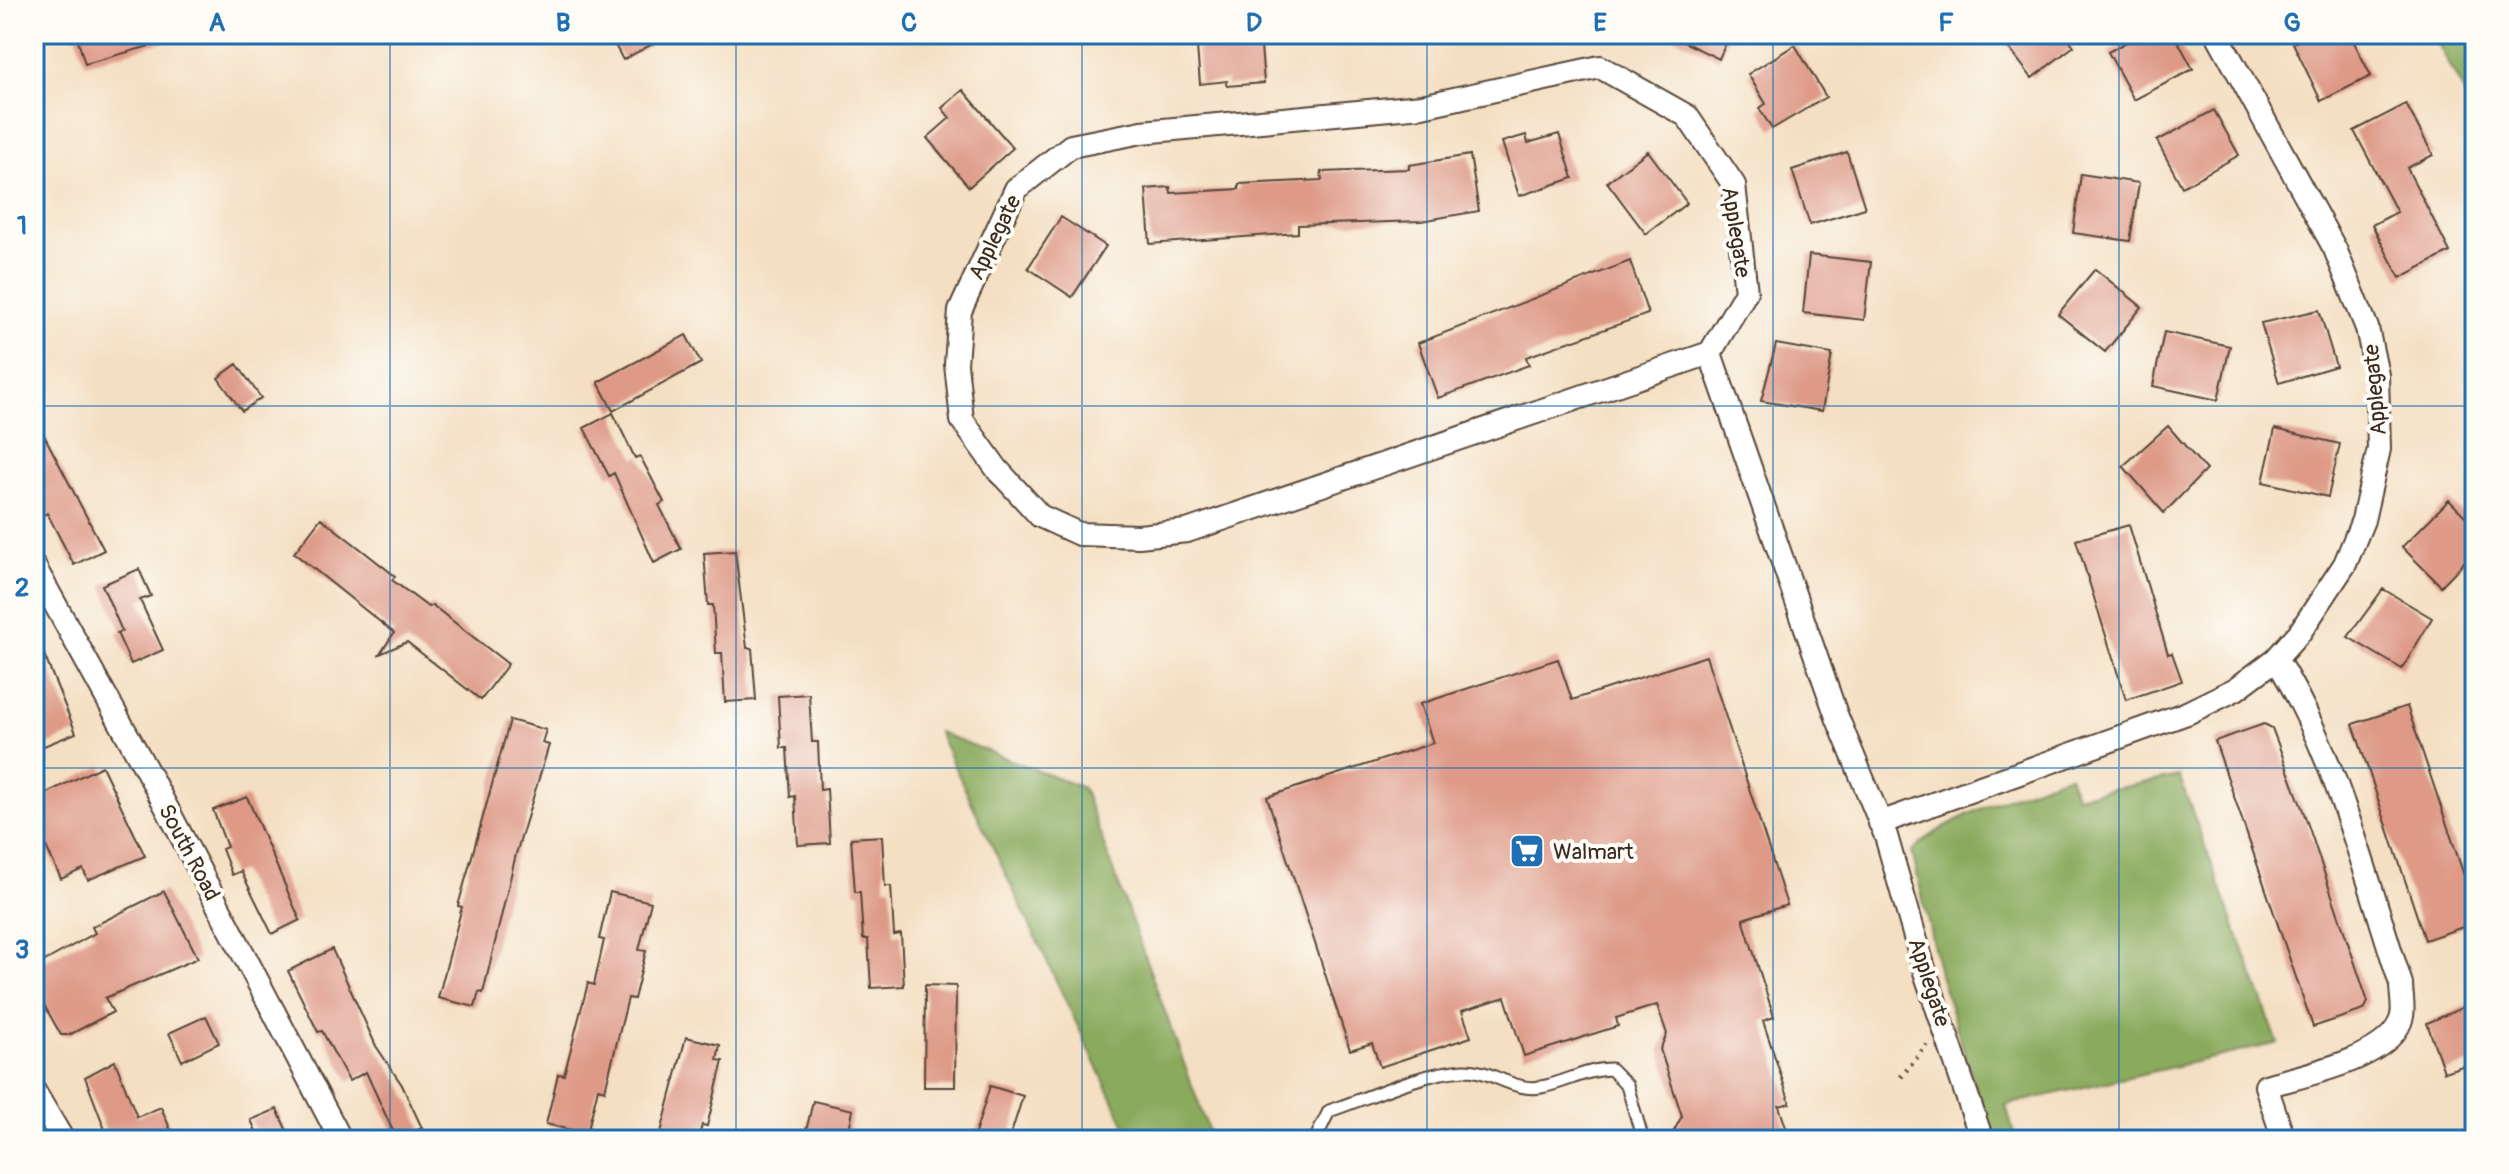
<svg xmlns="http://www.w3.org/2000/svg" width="2509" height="1174" font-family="Pangolin,sans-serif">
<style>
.forest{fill:#8aaa5d;stroke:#626a3e;stroke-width:2}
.building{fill:#de9a87}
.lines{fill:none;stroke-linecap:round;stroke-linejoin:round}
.lane-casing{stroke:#574537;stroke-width:15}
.street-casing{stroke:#574537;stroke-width:26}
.path{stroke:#574537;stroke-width:5;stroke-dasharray:2 6;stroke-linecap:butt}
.lane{stroke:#fff;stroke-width:11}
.street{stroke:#fff;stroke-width:22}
.grid{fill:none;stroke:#1f6fb2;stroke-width:2;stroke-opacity:0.55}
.labels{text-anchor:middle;stroke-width:8;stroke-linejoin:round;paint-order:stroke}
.street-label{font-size:22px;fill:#3b2a1e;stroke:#fdfcf7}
.poi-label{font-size:22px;fill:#3b2a1e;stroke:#fdfcf7;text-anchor:start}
.neatline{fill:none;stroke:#1f6fb2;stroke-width:3}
.grid-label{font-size:26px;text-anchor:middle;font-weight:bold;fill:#1f6fb2}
</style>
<rect width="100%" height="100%" fill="#fdfcf7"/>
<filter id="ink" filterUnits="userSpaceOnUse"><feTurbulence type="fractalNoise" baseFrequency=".0125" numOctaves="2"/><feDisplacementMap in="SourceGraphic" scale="16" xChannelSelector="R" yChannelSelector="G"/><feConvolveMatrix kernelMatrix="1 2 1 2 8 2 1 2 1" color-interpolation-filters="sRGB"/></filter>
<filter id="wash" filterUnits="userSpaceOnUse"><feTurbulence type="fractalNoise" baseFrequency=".006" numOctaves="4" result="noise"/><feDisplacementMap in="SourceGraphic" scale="32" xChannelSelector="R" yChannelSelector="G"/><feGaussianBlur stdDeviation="1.8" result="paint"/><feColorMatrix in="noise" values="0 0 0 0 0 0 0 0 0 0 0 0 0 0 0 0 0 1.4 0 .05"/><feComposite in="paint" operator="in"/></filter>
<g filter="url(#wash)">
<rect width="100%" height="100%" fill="#f4dfc2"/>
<!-- forest -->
<path class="forest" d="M2433 34H2475V113Z
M938 732 1083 788 1212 1140H1132Z
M2069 775 2076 796 2179 776 2278 1043 2006 1105 2016 1140H1992L1941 978 1912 852C1942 818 2025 791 2069 775Z"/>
<g id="blocks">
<!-- building -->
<path class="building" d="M76 34H170L171 40 85 64Z
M609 34H671L623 60Z
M1196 34H1260L1264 83 1227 86V81L1200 84Z
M1667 34H1730L1719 59Z
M1998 34H2065L2074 46 2032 78Z
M2141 34H2174L2193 69 2134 100 2108 52Z
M2311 34H2350L2371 76 2321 101 2293 43Z
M1795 45 1826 97 1772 129 1759 108 1766 104 1748 74Z
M963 90 1013 148 969 187 927 138 950 118 942 108Z
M2406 104 2433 155 2407 168 2450 252 2400 278 2372 225 2397 212 2354 131Z
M2214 110 2239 155 2182 187 2157 141Z
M1559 134 1573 178 1519 196 1502 142 1526 135 1528 143Z
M1648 151 1687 203 1646 234 1607 182Z
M1847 152 1865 208 1810 225 1792 170Z
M1470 155 1479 211 1421 221 1298 225V233L1150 244 1146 189 1170 187 1171 193 1239 189V184L1322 180 1321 172 1409 169V165Z
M2081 174 2139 183 2130 241 2073 233Z
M1061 217 1106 246 1072 297 1028 268Z
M1809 255 1871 262 1864 320 1803 313Z
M1630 261 1648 314 1526 357 1529 365 1438 398 1418 343Z
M2095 269 2142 307 2105 352 2058 314Z
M2319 310 2336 366 2279 383 2261 323Z
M2164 332 2230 346 2218 400 2153 386Z
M686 335 701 363 613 411 598 382Z
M1776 344 1832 354 1822 411 1761 401Z
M237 364 261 398 242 411 218 378Z
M613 413 635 458 640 456 664 502 659 505 681 549 654 563 614 473 609 476 584 428Z
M34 416 104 550 74 565 47 513 34 520Z
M2168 426 2206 470 2164 513 2123 466Z
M2275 429 2340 444 2328 497 2263 482Z
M2449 500 2475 526V551L2441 586 2402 547Z
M321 518 395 576 392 580 428 607 432 605 508 664 481 700 407 642 380 654 394 633 294 553Z
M2129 525 2168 654 2172 653 2182 681 2126 700 2076 540Z
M735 551 747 648H752L756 700 725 702 722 653H716L713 605H708L704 553Z
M139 569 151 596 140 600 163 650 131 664 117 633 122 631 102 585Z
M2383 589 2432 618 2402 669 2348 637Z
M34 630 76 733 34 750Z
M1706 656 1787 905 1743 919 1774 1017 1763 1021 1790 1103 1779 1106 1790 1140H1669L1682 1116 1660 1049 1667 1034 1657 1005 1616 1018 1618 1026 1524 1056 1505 997 1462 1011 1471 1037 1380 1067 1372 1043 1350 1050 1267 797 1433 743 1420 704 1558 659 1572 700Z
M809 694 812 742H818L820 790 827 789 830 843 798 845 795 796 790 797 787 748H781L778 696Z
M2407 706 2475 908V923L2425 940 2353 724Z
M510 720 546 730 542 743 549 745 516 854 483 993 479 992 475 1007 438 998 462 907 458 906Z
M2264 724 2272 728 2305 816 2368 1002 2364 1010 2313 1027 2215 741Z
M102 766 145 856 88 880 83 869 61 879 37 827 42 825 34 799Z
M247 797 300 920 272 934 241 871 232 875 222 849 227 847 213 810Z
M882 836 885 886H891L894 935 901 934 904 986 871 988 868 939H863L860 892H855L851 838Z
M164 891 198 958 105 998 113 1012 69 1035H61L34 987V967L95 933 92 927Z
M610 892 651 902 639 950 646 951 634 999 628 998 605 1090 598 1088 587 1134 546 1124 558 1074 564 1075 588 983 594 985 604 940 599 939Z
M332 949 376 1046 402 1085 422 1128 397 1140 366 1072 349 1081 322 1031 318 1032 288 971Z
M925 985 956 986 955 1087H924Z
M2475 1002V1062L2444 1072 2427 1023Z
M206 1016 219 1043 182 1061 169 1033Z
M686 1037 720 1045 717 1060 723 1061 707 1126 702 1125 698 1140H659Z
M115 1061 137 1117 161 1107 175 1140H109L85 1077Z
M990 1086 1023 1096 1009 1140H973Z
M813 1101 853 1110 847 1140H804Z
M277 1109 291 1140H260L251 1120Z"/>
</g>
</g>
<g filter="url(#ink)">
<use href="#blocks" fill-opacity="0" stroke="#574537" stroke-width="2"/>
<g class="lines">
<!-- lane casing -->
<g class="lane-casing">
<path id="lane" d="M1315 1140 1329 1111C1371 1097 1419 1073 1464 1070 1491 1069 1513 1092 1541 1087 1565 1083 1586 1069 1611 1069L1627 1085 1643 1140"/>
</g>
<!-- street casing -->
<g class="street-casing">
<path id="street" d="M1600 67 1687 116 1734 185 1746 292 1710 353 1187 531 1139 536 1079 534 1040 516 997 469 962 420 956 364 960 311 1016 189 1071 146 1142 132 1422 106Z
M1710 353 1837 717 1886 836 1925 972 1982 1140
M34 566 152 780 341 1140
M2276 659C2336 754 2366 878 2401 984 2401 994 2404 1007 2402 1016 2393 1059 2302 1075 2266 1086L2284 1140
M1880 823 2187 713 2236 689 2276 659 2300 632 2345 564 2363 520 2379 449 2377 375 2367 328 2335 249 2217 34
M34 1091 63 1140"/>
</g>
<!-- path -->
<path class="path" d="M1901 1077 1927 1045"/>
<!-- lane -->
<use href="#lane" class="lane"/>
<!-- street -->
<use href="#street" class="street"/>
</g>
</g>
<!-- grid -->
<path class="grid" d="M390 34V1140M736 34V1140M1082 34V1140M1427 34V1140M1773 34V1140M2119 34V1140M34 406H2475M34 768H2475"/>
<!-- icons -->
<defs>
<g id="supermarket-square" transform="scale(1.8)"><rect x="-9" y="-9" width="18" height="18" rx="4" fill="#1f6fb2" stroke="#fdfcf7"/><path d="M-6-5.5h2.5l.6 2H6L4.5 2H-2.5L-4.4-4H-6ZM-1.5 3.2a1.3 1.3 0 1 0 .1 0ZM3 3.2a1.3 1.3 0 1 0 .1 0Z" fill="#fff"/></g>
</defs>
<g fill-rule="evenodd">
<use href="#supermarket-square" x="1527" y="851"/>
</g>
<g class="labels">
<!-- street labels -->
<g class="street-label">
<text transform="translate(1737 232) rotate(81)" y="8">Applegate</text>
<text transform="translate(994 237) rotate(-64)" y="8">Applegate</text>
<text transform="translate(2374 390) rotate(-95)" y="8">Applegate</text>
<text transform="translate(190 852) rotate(62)" y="8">South Road</text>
<text transform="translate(1930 982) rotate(72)" y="8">Applegate</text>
</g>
<!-- poi labels -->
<g class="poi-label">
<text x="1553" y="859">Walmart</text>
</g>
</g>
<!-- margin -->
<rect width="2509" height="1174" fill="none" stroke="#fdfcf7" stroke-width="88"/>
<rect x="44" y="44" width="2421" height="1086" class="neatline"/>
<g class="grid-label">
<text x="217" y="31">A</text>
<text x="563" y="31">B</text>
<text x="909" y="31">C</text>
<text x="1254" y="31">D</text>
<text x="1600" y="31">E</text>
<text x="1946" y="31">F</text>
<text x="2292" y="31">G</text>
<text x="22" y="234">1</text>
<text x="22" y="596">2</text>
<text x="22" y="958">3</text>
</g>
</svg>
